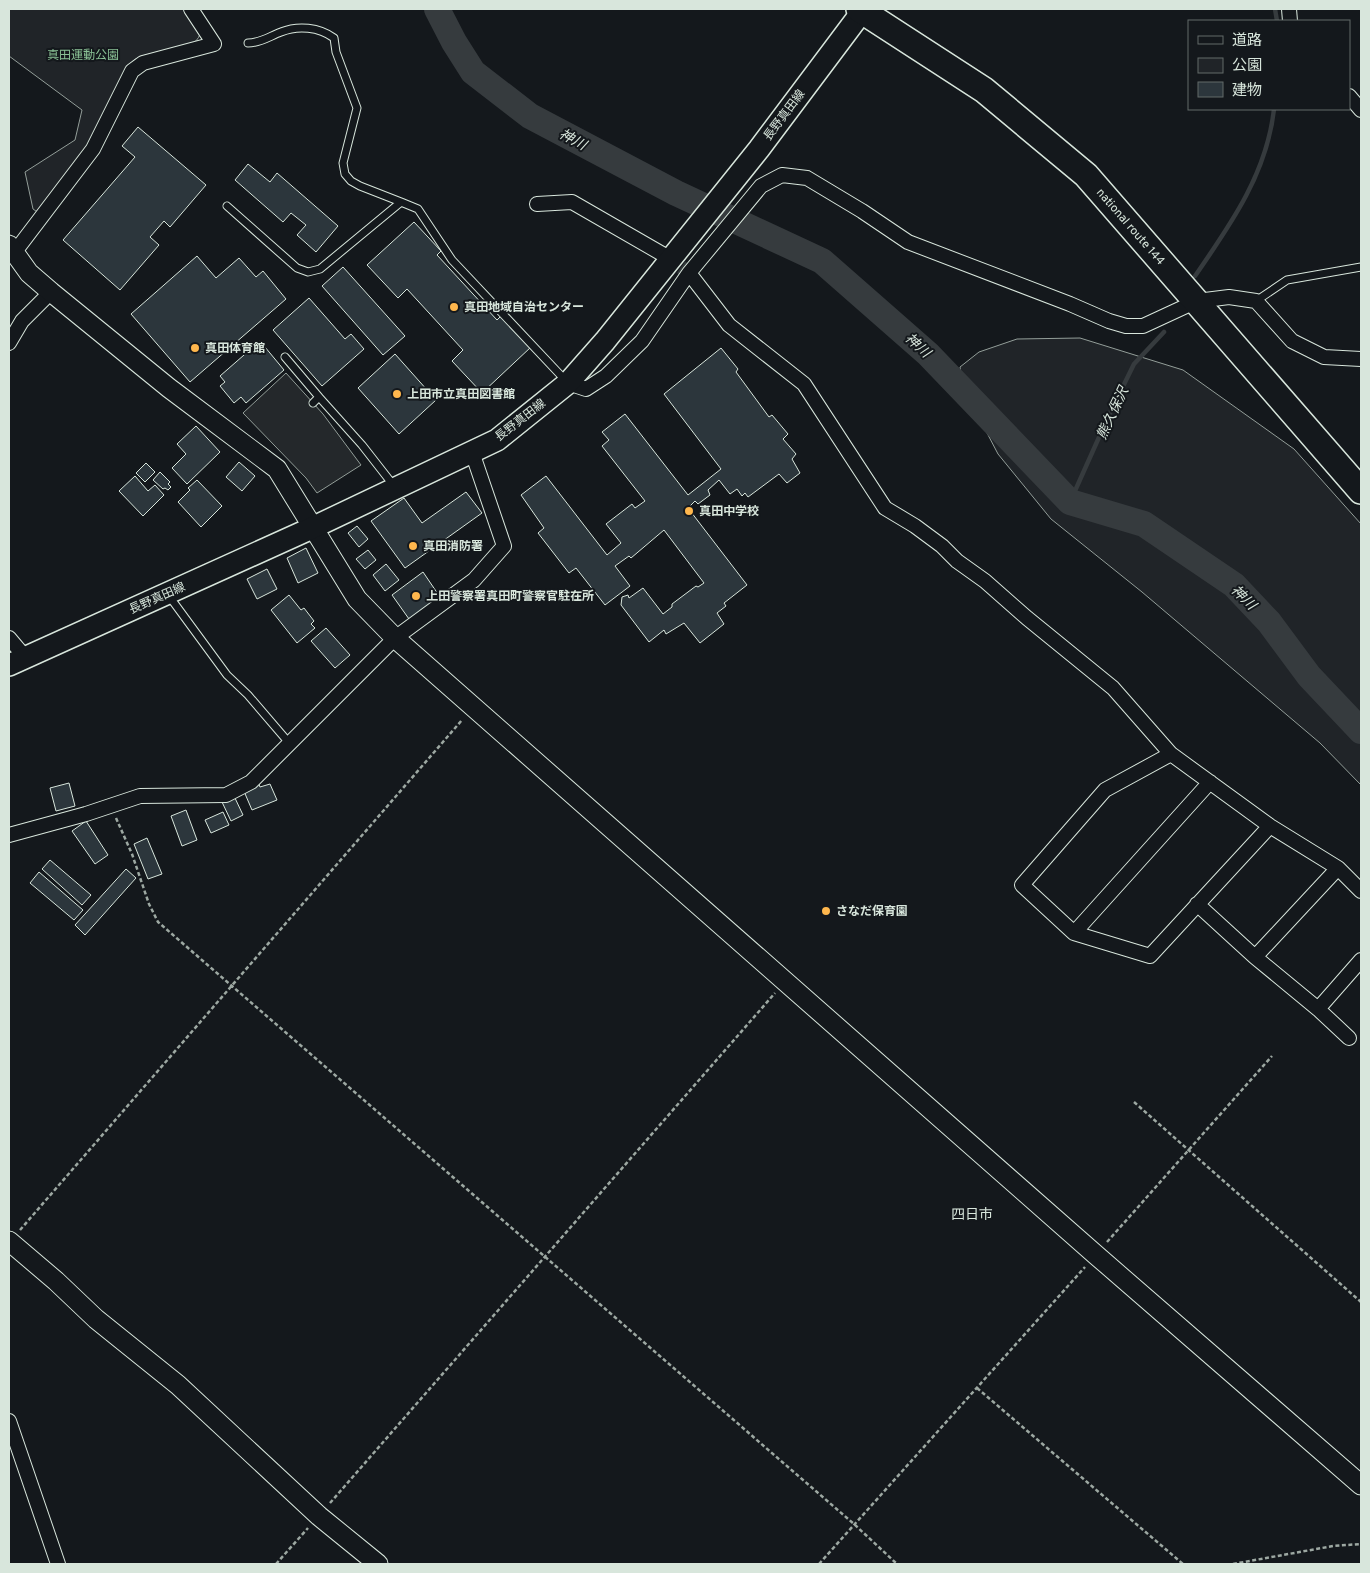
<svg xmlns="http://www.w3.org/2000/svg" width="1370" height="1573" font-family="Overpass,'Noto Sans JP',sans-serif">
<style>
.green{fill:#202428;stroke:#939e99}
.parking{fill:#24282b;stroke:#939e99}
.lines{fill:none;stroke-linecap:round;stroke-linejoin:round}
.stream{stroke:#363b3e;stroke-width:4.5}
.river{stroke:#363b3e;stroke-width:26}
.building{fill:#2c363c;stroke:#d8e6dc}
.street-tunnel{stroke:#313739;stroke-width:14;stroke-dasharray:14 7;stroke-linecap:butt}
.lane-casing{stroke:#d8e6dc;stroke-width:9}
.street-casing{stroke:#d8e6dc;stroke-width:16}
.secondary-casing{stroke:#d8e6dc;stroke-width:21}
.primary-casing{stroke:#d8e6dc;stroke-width:24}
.highway-casing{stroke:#d8e6dc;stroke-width:28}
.path{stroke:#9da8a2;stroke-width:2.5;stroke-dasharray:4 2.5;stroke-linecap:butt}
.lane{stroke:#14181c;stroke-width:7}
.street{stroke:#14181c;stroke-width:14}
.secondary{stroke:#14181c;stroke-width:19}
.primary{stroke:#14181c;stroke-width:21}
.highway{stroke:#14181c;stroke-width:25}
.poi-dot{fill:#ffb74d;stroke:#14181c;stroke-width:2}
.labels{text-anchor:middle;stroke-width:4;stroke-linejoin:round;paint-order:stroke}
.park-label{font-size:12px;fill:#8ac095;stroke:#14181c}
.street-label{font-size:12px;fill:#d8e6dc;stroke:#14181c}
.poi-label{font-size:12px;font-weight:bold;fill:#d8e6dc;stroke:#14181c;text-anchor:start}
.water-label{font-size:14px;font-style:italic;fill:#d8e6dc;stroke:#14181c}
.neighbourhood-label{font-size:14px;fill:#d8e6dc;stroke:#14181c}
</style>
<rect width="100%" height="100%" fill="#14181c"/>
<!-- green -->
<path class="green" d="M9 9H185L200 34C194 55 151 48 134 60 131 62 129 66 127 69L88 147 40 214 33 209 25 172 75 140 82 110 9 56Z
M1080 338 1183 370 1294 449 1361 524V785L1320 743 1142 592 1051 519 998 454 963 387 960 367 979 352 1017 339Z"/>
<!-- parking -->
<path class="parking" d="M286 373 323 414 361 465 317 493 306 478 243 413Z"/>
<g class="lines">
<!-- stream -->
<path class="stream" d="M1275 9 1277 21
M1195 276C1231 224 1267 173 1274 109
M1070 502 1109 415 1134 364 1164 332"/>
<!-- river -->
<path class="river" d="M437 9 454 42 473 72 530 116 676 193 822 261 928 354 1070 502 1144 524 1234 585 1269 622 1309 676 1361 731"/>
</g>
<!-- building -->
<path class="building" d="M138 127 206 185 170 227 164 221 150 237 159 245 120 290 63 240 135 157 122 146Z
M248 164 270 182 277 173 338 226 316 252 297 235 306 225 291 213 283 222 235 180Z
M414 222 441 251 437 255 497 320 502 315 531 347 482 393 452 361 463 350 407 289 398 298 367 265Z
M197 256 216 278 239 258 256 277 263 271 286 299 190 382 131 314Z
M343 267 405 336 383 355 322 286Z
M309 298 345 339 351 334 364 349 322 386 273 330Z
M260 341 284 370 246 403 241 397 234 403 220 386 225 382 220 376Z
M721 348 738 369 736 372 769 417 772 415 788 434 783 439 796 454 792 459 800 473 787 483 779 474 748 497 745 493 742 496 737 489 730 494 719 480 708 490 710 495 698 504 695 501 688 508 747 585 724 603 726 606 717 613 724 624 700 643 684 623 666 634 664 630 649 642 621 605 622 597 628 595 629 598 643 588 663 614 672 607V604L696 586 698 587 704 583 664 530 631 558 629 556 615 566 630 586 605 605 576 568 569 573 538 533 544 528 521 495 546 476 607 555 621 543 606 524 632 504 635 508 645 501 602 446 609 440 602 432 625 414 688 495 721 469 664 394Z
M395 354 436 400 399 434 358 388Z
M196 426 220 452 187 484 172 468 186 454 177 444Z
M239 462 255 476 242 491 226 477Z
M146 463 155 472 145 482 136 473Z
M160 472 170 482 168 484 171 487 168 490 165 488 163 489 153 480Z
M135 476 148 491 155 485 164 495 143 516 119 491Z
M197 480 222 506 201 527 178 502 190 490 188 488Z
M466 492 482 513 405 568 371 521 404 498 422 523Z
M357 526 368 539 359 547 348 533Z
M306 548 318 573 298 583 287 558Z
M368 550 376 560 365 569 356 559Z
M386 564 399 580 385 591 373 575Z
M267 569 277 589 257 599 247 579Z
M423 572 440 597 409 619 392 595Z
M289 595 301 610 304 608 314 621 311 624 315 628 297 643 271 610Z
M326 628 350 655 335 668 311 641Z
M258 782 260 787 270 784 277 800 252 810 243 789Z
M69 783 75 806 56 811 50 788Z
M234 796 243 815 231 821 222 802Z
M186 810 197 840 182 846 171 816Z
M223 812 229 825 211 833 205 820Z
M86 821 108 855 95 864 72 831Z
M147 838 162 874 148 879 134 844Z
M50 860 91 895 82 905 42 869Z
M126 869 136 878 85 935 75 925Z
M39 872 83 910 74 920 30 883Z"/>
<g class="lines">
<!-- street-tunnel -->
<path class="street-tunnel" d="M664 255 689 273"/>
<!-- lane casing -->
<g class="lane-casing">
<path id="lane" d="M401 202 418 209 452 260 567 382
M227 206 297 268 308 272 320 269 401 202 360 186 351 181 345 174 343 163 357 108 336 52 334 38C319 27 298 25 281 32 270 36 261 43 248 43
M1256 301 1287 280 1361 267
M285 357 319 397
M313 403 319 397 362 445 394 486
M169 596 227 675 248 695 290 744"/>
</g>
<!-- street casing -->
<g class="street-casing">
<path id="street" d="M1289 9 1290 21
M1349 96 1361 110
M537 204 572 202 664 255
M14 253 93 149 132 71 143 63 214 44 191 9
M689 273 729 325 804 384 885 508 915 526 942 546 957 561 985 581 1027 618 1113 688 1171 754 1270 826 1338 868 1361 891
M9 343 22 321 51 292
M568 383 586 389 606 376 642 341 689 273 761 186 782 175 807 178 862 211 908 242 1070 304 1109 321 1126 326H1143L1197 301 1229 297 1256 301 1292 341 1324 357 1361 359
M9 638 25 657
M1171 754 1105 790 1022 885 1074 933 1150 956 1270 826
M9 835 86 814 140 796 226 795 251 782 395 638 474 580 504 546 472 452
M1338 868 1255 957 1318 1009 1361 960
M1197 904 1255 957
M1074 933 1210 782
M1318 1009 1349 1038
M9 1421 58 1564"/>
</g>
<!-- secondary casing -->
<g class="secondary-casing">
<path id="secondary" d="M9 245 29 273 51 292 169 388 277 469 357 599 395 638 1096 1255 1361 1485
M9 1241 56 1281 96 1319 178 1385 319 1516 378 1564"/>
</g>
<!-- primary casing -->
<g class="primary-casing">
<path id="primary" d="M9 665 312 528 497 440 568 383 605 341 759 149 864 9"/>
</g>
<!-- highway casing -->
<g class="highway-casing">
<g id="highway">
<path id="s1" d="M859 9 984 90 1086 175 1361 491"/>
</g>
</g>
<!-- path -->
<path class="path" d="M116 818 132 854 149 904 158 922 854 1524 897 1564
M1134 1102 1361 1302
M20 1230 462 720
M1107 1242 1272 1056
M977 1388 1183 1564
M330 1503 775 993
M276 1564 308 1528
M819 1564 1085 1267
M1233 1564 1333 1546 1361 1544"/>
<!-- lane -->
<use href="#lane" class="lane"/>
<!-- street -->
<use href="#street" class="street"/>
<!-- secondary -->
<use href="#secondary" class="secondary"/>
<!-- primary -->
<use href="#primary" class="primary"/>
<!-- highway -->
<use href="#highway" class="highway"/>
</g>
<!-- markers -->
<g class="poi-dot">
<circle cx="454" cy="307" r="5"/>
<circle cx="195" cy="348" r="5"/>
<circle cx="397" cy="394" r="5"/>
<circle cx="689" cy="511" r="5"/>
<circle cx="413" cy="546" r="5"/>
<circle cx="416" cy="596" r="5"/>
<circle cx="826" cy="911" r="5"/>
</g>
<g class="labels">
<!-- park labels -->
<g class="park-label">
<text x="83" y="59">真田運動公園</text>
</g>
<!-- street labels -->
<g class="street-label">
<text transform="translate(784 115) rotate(-53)" y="4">長野真田線</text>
<text dy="4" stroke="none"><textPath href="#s1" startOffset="350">national route 144</textPath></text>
<text transform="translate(520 420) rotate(-38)" y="4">長野真田線</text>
<text transform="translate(157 598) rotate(-24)" y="4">長野真田線</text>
</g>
<!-- poi labels -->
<g class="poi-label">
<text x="464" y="311">真田地域自治センター</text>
<text x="205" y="352">真田体育館</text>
<text x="407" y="398">上田市立真田図書館</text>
<text x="699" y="515">真田中学校</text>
<text x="423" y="550">真田消防署</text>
<text x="426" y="600">上田警察署真田町警察官駐在所</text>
<text x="836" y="915">さなだ保育園</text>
</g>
<!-- water labels -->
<g class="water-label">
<text transform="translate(573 139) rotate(28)" y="5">神川</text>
<text transform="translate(918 345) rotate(42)" y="5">神川</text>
<text transform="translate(1112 413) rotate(-65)" y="5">熊久保沢</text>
<text transform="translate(1244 597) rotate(45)" y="5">神川</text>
</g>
<!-- neighbourhood labels -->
<g class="neighbourhood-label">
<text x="972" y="1219">四日市</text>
</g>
</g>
<!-- border -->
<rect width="1370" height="1573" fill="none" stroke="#d8e6dc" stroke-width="20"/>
<!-- legend -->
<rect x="1188" y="20" width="162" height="90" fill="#14181c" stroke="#626a69"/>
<rect x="1198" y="36" width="25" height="8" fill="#14181c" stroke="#626a69"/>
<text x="1232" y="45" font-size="15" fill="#d8e6dc">道路</text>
<rect x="1198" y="58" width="25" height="15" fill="#202428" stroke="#626a69"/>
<text x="1232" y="70" font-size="15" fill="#d8e6dc">公園</text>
<rect x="1198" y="82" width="25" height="15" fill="#2c363c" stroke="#626a69"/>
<text x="1232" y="95" font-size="15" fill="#d8e6dc">建物</text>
</svg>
